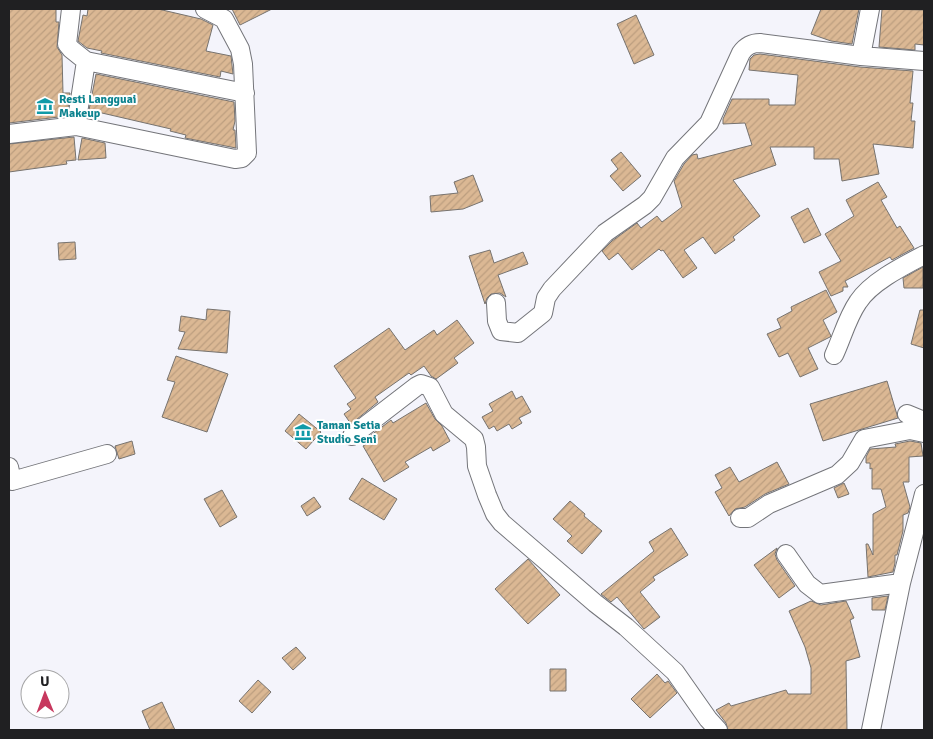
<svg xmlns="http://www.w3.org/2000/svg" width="933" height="739" font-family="Signika,sans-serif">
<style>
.building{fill:url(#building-hatch);stroke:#77736f}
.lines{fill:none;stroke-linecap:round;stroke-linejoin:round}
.minor-casing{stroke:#74757a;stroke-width:20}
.minor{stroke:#fff;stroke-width:18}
.labels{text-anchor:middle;stroke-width:4;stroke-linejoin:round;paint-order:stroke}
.culture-label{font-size:12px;font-weight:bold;fill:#0d838f;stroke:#fff;text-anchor:start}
</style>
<defs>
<pattern id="building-hatch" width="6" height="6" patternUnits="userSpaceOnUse" patternTransform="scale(1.25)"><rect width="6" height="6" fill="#dbb894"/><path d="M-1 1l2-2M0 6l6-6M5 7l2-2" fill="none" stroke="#bc9e7f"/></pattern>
</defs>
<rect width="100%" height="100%" fill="#f4f4fb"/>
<!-- building -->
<path class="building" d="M9 9H56V22H59L57 47 62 55 63 93H70L67 116 9 123Z
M88 9H158L201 19 213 25 206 51 231 56 233 74 221 71 220 77 101 53 102 51 87 48 78 41 83 15 87 16Z
M232 9H272L240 25Z
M821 9H859L852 44 831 41 811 34Z
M882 9 924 10V45L915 44V50L879 47Z
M636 15 654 55 634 64 617 24Z
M760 54 860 67 913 71 910 103H913L911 121H915L913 148 873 144 879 174 842 181 839 159H814V147H770L776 165 733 180 760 216 733 237 735 240 715 254 703 237 684 250 697 268 683 278 663 250 661 251 659 249 632 270 618 253 609 260 602 251 612 241 637 223 641 228 657 216 662 222 682 207 674 181 684 164 692 155 697 154 698 159 752 145 745 123 723 124V119L732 99H769V105H795L798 75 749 70 750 59 754 55Z
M96 74 234 102 235 121 233 130H235L236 148 185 138 186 135 170 131 171 129 89 110Z
M74 137 76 160 66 161 67 164 9 172V144Z
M82 138 105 143 106 158 78 160Z
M621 152 641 176 623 191 610 176 618 169 611 160Z
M473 175 483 201 463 209 431 212 430 196 458 193 454 182Z
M878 182 887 197 881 200 897 228 900 226 914 248 892 260 890 257 845 281 848 287H843V291L831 296 819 272 841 261 825 234 854 216 846 200Z
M808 208 821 235 804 243 791 217Z
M75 242 76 259 59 260 58 243Z
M490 250 494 263 523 252 528 264 498 275 506 297 500 293 491 294 487 298 485 304 469 256Z
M923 267V288H904L903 278Z
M826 290 837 312 823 320 831 336 830 337 808 348 818 369 800 377 788 353 779 357 767 334 781 328 777 319 792 311 791 307Z
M207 309 230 311 227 353 178 349 185 332 179 331 181 316 206 320Z
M920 310H924V348L911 344Z
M457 320 474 343 454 358 458 363 436 379 431 376 424 366 411 375 409 373 375 397 378 402 351 424 344 414 351 409 347 404 356 398 334 366 389 328 405 350 434 330 437 335Z
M176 356 228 374 207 432 162 417 175 382 167 380Z
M887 381 898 418 823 441 810 404Z
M512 391 516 399 522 396 531 412 519 418 522 423 512 429 509 424 497 431 494 426 489 429 482 417 493 411 489 404Z
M426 403 435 419 442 426 450 441 433 451 431 447 405 462 409 467 384 482 363 446 373 440 370 436 391 420 393 423Z
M299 414 321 432 306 449 285 431Z
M132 441 135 454 119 459 115 446Z
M910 441 921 443 923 456 909 457V482H903L910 507 908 513 903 515V531L897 555H895V563L893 572 868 577 866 544H868L873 555V514L886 507 881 489H872V468L870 469V463H866V457L870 449 896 447 895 444Z
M777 462 789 484 765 494 745 507 735 509 729 516 715 492 722 488 715 475 730 467 739 482Z
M362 478 397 499 384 520 349 499Z
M844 483 849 494 838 498 834 488Z
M222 490 237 517 220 527 204 499Z
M314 497 321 507 307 516 301 506Z
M570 501 585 514 584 516 602 531 582 554 567 541 572 536 553 519Z
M671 528 688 555 653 577 655 580 640 592 660 617 644 629 617 597 611 602 601 594 654 551 649 542Z
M777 548 775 554 777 560 795 586 779 598 754 565Z
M528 559 560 595 528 624 495 589Z
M888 596 885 610H872V598Z
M811 601 821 605 846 601 854 618 850 620 860 657 846 661 847 730H728L726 723 716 710 729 703 731 706 786 690 788 694H811V668L805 647 789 611Z
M296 647 306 658 293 670 282 658Z
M550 669H566V691H550Z
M657 674 665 683 668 681 677 693 650 718 631 699Z
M258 680 271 692 252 713 239 701Z
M162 702 175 730H150L142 711Z"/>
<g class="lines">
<!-- minor casing -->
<g class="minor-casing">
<path id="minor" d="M71 9 67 44 71 49 86 61 76 126
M861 56 870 9
M86 61 245 93
M9 134 76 126 235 159 242 158 247 153 243 64 240 49 224 19 205 9
M496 303 497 321 501 331 518 333 543 313 546 298 552 289 605 233 645 205 652 198 675 158 709 123 741 53C746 46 751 43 760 43L861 56 924 61
M834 355C842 338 847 318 858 302 871 282 903 266 924 255
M907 414 924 421
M352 436 417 386 421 384 430 387 444 414 474 439 476 447 477 466 487 495 495 514 502 523 595 603 626 627 675 672 708 719 718 730
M9 467 12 481 107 454
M740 518H748L769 504 837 475 850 463 864 439 910 430 924 433
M786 554 807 584 820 594 901 583
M871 730 901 583 924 494"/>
</g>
<!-- minor -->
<use href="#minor" class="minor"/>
</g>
<!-- icons -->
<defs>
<g id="museum-bare" transform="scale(1.35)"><path d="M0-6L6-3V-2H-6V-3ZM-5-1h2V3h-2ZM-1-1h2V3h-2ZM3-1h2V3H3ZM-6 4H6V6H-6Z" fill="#0f9aa8" stroke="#fff" stroke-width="2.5" paint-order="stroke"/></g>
</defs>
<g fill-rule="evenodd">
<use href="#museum-bare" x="45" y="106"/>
<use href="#museum-bare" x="303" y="432"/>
</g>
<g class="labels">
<!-- culture labels -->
<g class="culture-label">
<text x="59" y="103">Resti Langguai<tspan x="59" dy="14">Makeup</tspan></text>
<text x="317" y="429">Taman Setia<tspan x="317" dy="14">Studio Seni</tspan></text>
</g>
</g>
<!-- border -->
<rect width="933" height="739" fill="none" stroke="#202022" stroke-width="20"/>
<!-- north arrow -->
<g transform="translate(45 694) rotate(359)"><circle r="24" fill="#ffffff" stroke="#a6a6a7"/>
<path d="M0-4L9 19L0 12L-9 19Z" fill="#c7385e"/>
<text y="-8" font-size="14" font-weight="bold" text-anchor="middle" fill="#202022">U</text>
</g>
</svg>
